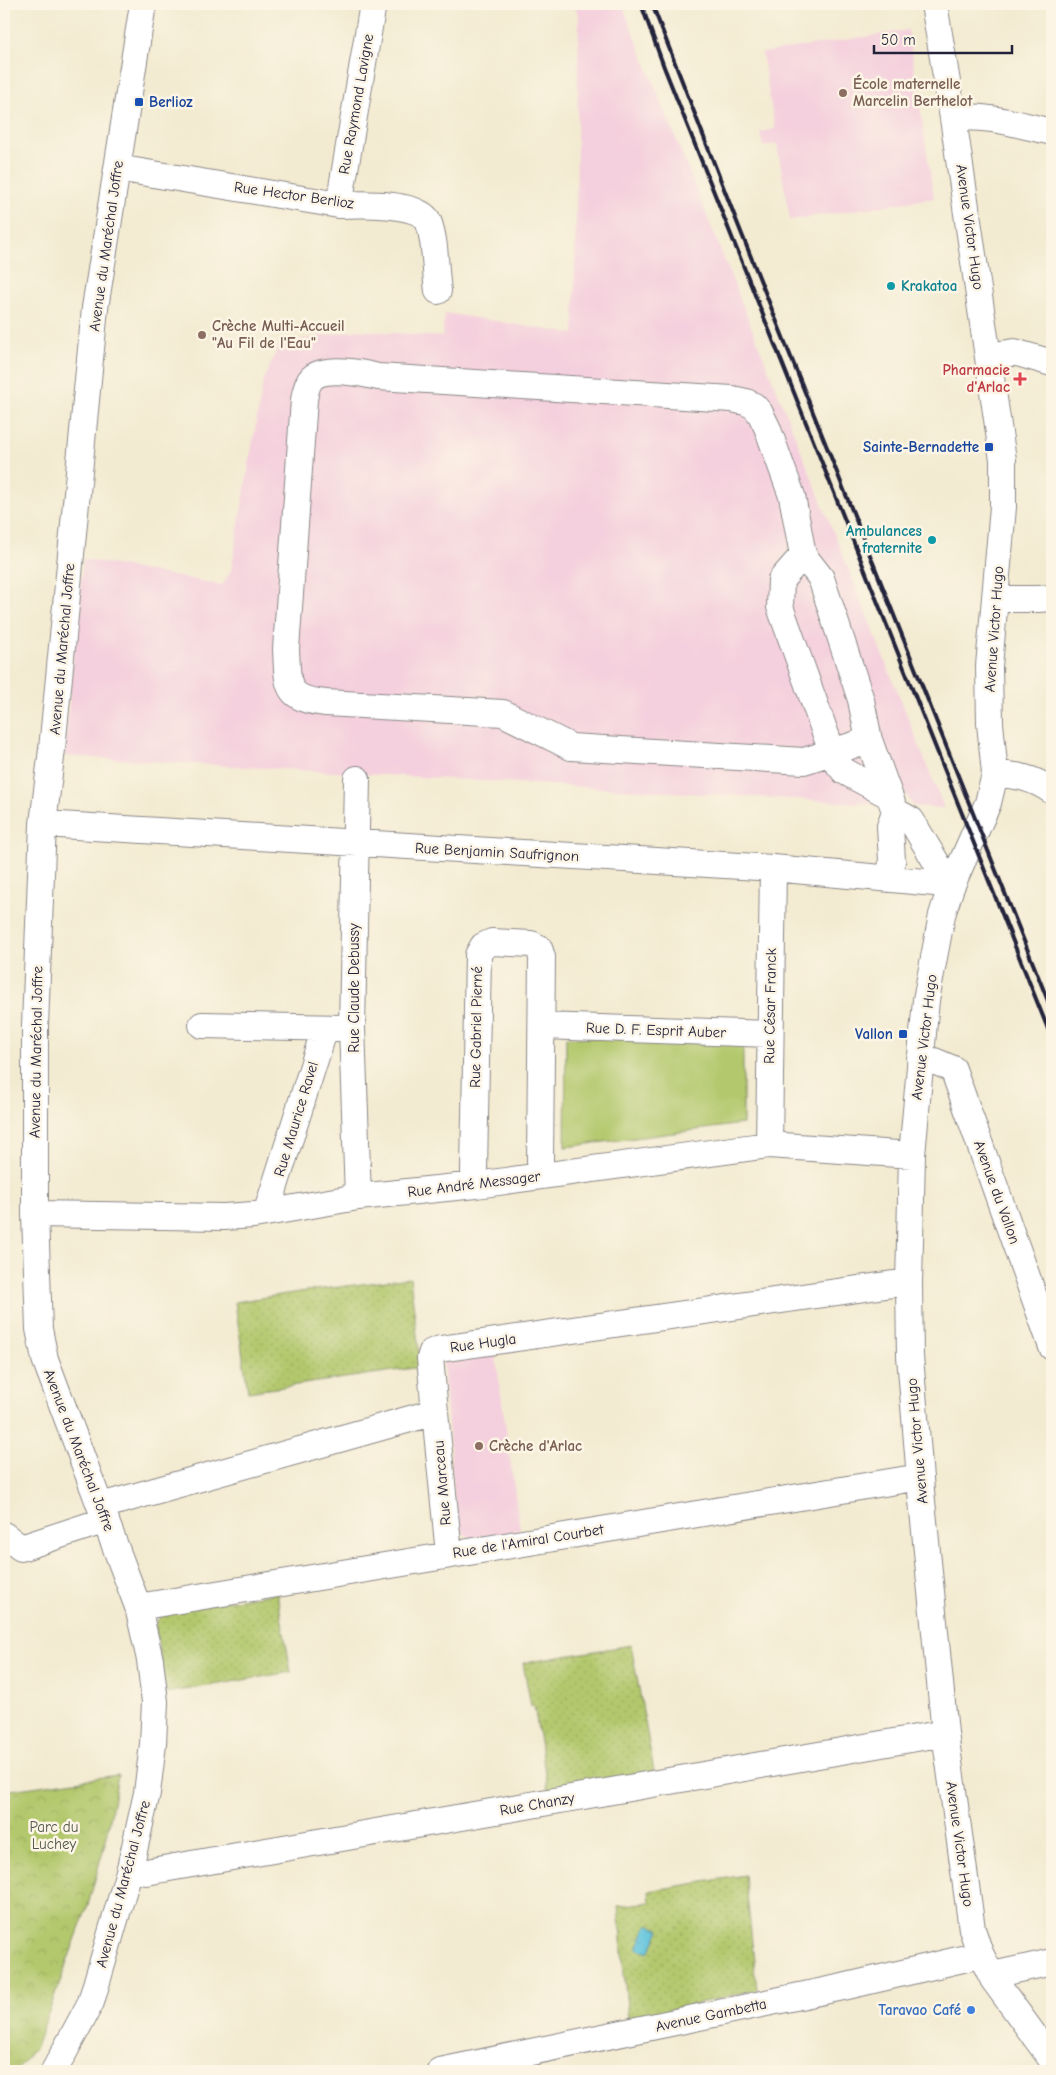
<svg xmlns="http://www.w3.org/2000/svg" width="1056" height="2075" font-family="'Comic Neue',sans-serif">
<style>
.built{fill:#f4cfdd}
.grass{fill:#b3c86d;stroke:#6a7554}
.park{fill:url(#park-crowns);stroke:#6a7554}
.garden{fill:url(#garden-dots);stroke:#6a7554}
.water{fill:url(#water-ripples);stroke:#40738c}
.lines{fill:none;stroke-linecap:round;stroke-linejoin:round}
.minor-casing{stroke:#8a8686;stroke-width:28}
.minor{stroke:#fff;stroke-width:26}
.rail{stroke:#22223b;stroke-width:4}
.education-dot{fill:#8d6e63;stroke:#fcf5e5;stroke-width:2}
.transit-dot{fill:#1a4fb4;stroke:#fcf5e5;stroke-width:2}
.culture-dot{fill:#0f9aa8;stroke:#fcf5e5;stroke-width:2}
.health-dot{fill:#e0444e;stroke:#fcf5e5;stroke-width:2}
.shop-dot{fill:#3f7fe0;stroke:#fcf5e5;stroke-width:2}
.labels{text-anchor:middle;stroke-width:5;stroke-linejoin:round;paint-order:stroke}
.education-label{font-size:15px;font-weight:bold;fill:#785e54;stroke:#fcf5e5;text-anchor:start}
.transit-label{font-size:15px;font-weight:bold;fill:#164399;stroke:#fcf5e5;text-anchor:end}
.street-label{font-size:15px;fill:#22223b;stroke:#fcf5e5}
.culture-label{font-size:15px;font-weight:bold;fill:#0d838f;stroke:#fcf5e5;text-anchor:start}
.health-label{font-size:15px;font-weight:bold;fill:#be3a42;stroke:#fcf5e5;text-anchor:end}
.park-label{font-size:15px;fill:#4e544a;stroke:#fcf5e5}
.shop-label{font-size:15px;font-weight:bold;fill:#366cbe;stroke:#fcf5e5;text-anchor:end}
</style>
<defs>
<pattern id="park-crowns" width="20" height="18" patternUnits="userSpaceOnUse" patternTransform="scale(1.25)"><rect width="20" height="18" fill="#b3c86d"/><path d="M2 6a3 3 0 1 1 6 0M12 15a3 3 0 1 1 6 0" fill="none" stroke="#9aac5f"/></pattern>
<pattern id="garden-dots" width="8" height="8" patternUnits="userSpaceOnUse" patternTransform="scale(1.25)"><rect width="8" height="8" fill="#b3c86d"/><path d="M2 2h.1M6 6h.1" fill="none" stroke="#9aac5f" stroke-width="1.8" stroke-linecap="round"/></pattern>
<pattern id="water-ripples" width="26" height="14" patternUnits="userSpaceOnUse" patternTransform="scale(1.25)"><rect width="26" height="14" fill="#5fc4dd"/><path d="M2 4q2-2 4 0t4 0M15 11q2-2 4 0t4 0" fill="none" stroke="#52a8bf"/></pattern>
</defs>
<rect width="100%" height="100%" fill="#fcf5e5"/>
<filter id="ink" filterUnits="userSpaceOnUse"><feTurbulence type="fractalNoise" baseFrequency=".02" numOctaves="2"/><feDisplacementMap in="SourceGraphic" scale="10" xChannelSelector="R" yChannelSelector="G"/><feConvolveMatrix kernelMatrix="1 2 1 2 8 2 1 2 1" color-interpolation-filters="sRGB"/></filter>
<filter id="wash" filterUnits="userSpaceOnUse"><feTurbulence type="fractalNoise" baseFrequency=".0096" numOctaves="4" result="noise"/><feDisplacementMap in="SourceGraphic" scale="20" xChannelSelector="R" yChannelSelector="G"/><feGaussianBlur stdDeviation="1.12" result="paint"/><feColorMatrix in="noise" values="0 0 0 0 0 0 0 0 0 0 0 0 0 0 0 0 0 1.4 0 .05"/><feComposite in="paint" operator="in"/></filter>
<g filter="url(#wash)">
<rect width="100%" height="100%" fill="#f3ebd1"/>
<!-- built -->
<path class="built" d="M575 4H622L944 808 913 806 901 786 877 804 64 756 83 559 222 585 231 571 263 382 280 343 359 330 442 337 445 313 574 334 579 19Z
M908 30 934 198 790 220 777 144 763 146 760 132 775 129 762 53Z
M495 1351 520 1530 470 1538 457 1528 443 1363 446 1358Z"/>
<!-- grass -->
<path class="grass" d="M566 1037 743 1044V1124L565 1147Z"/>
<!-- park -->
<path class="park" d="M118 1775 107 1836 88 1905 36 2047 16 2071H4V1791Z"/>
<!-- garden -->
<path class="garden" d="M410 1278 421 1367 248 1392 235 1302 306 1291Z
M277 1593 291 1672 166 1693 155 1625 163 1612Z
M631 1645 654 1771 548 1790 534 1706H531L523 1663Z
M745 1875 757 1990 628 2019 618 1906 650 1902 649 1891Z"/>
<!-- water -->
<path class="water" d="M648 1924 660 1930 649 1953 637 1948Z"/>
</g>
<g filter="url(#ink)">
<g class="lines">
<!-- minor casing -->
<g class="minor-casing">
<path id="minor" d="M934 4 953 118 1003 460V507L989 666 990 723 995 774 988 803 951 887 942 915 926 1000 912 1155 909 1284 910 1356 921 1491 945 1733 972 1929 980 1953 993 1979 1052 2060
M953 118C986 114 1020 125 1052 132
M117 168 339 205C358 204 419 202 428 221 436 240 435 271 438 291
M339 205 373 4
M989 356 1014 352 1052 363
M803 555 781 580 780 607 835 760 844 771 888 795
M996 599H1038L1052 598
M869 740 804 761 571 747 503 713 326 703C284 699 288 685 286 649L304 400C305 393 307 383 312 378 325 366 363 373 378 377L732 399 746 402 754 406 760 413 767 427 792 496 803 555 821 578 861 700 869 740 895 811
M995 774C1018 775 1033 778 1052 791
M357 779 352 1028 358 1197
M43 824 773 868 935 883 951 887
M890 879 892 861 890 826 895 811 911 820 951 887
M202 1025 342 1028
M543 1026 770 1034
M920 1059 934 1061 953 1069 1052 1347
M769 1145 773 868
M476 1185 474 1171 478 955 483 946 492 942 531 944 539 948 542 957 540 1162 542 1176
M267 1211 325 1028
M35 1214 224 1217 254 1215 358 1197 476 1185 769 1145 912 1155
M435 1412 449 1554
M101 1506 435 1412 430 1358 432 1352 440 1349 900 1283 909 1284
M4 1535 21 1548 106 1520
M138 1607 920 1477
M130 1868 146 1872 945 1733
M993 1979 1002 1973 1052 1962
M54 2071 91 2002 130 1868 147 1793 153 1744 155 1702 150 1660 138 1607 45 1359 39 1329 35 1214V1025L43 824 52 749 95 308 143 4
M440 2071 843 1987 971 1957 980 1953"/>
</g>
<!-- minor -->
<use href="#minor" class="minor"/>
<!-- rail -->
<path class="rail" d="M641 4 664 67 1052 1039
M652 4 735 217 1052 1011"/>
</g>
</g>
<!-- markers -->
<g class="education-dot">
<circle cx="843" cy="93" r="5"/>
<circle cx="202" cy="335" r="5"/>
<circle cx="479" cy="1446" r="5"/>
</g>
<g class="transit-dot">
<rect x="134" y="97" width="10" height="10" rx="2.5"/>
<rect x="984" y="442" width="10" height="10" rx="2.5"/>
<rect x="898" y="1029" width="10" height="10" rx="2.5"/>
</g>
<g class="culture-dot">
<circle cx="891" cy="286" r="5"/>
<circle cx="932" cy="540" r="5"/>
</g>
<path class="health-dot" d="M1017.5 371.5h5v5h5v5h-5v5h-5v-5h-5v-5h5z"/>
<circle class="shop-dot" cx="971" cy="2010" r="5"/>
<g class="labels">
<!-- education labels -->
<g class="education-label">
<text x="853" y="89">École maternelle<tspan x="853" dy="17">Marcelin Berthelot</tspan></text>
<text x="212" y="331">Crèche Multi-Accueil<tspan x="212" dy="17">"Au Fil de l'Eau"</tspan></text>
<text x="489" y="1451">Crèche d'Arlac</text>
</g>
<!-- transit labels -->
<g class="transit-label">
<text x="149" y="107" text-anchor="start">Berlioz</text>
<text x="979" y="452">Sainte-Bernadette</text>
<text x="893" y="1039">Vallon</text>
</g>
<!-- street labels -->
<g class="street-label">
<text transform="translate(356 104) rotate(-80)" y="5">Rue Raymond Lavigne</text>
<text transform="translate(294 195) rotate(8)" y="5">Rue Hector Berlioz</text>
<text transform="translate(970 227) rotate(82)" y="5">Avenue Victor Hugo</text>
<text transform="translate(106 246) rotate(-82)" y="5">Avenue du Maréchal Joffre</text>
<text transform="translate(994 629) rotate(-86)" y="5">Avenue Victor Hugo</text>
<text transform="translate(62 649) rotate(-85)" y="5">Avenue du Maréchal Joffre</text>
<text transform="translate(497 852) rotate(3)" y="5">Rue Benjamin Saufrignon</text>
<text transform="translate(354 988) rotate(-90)" y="5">Rue Claude Debussy</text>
<text transform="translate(770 1006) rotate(-89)" y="5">Rue César Franck</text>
<text transform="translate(476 1027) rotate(-89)" y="5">Rue Gabriel Pierné</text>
<text transform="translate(656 1030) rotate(2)" y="5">Rue D. F. Esprit Auber</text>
<text transform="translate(924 1037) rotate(-83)" y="5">Avenue Victor Hugo</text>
<text transform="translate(36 1052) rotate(-89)" y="5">Avenue du Maréchal Joffre</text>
<text transform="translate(296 1119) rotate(-73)" y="5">Rue Maurice Ravel</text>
<text transform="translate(474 1184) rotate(-7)" y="5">Rue André Messager</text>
<text transform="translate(997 1192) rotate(70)" y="5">Avenue du Vallon</text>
<text transform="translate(483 1343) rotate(-8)" y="5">Rue Hugla</text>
<text transform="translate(917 1441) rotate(-95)" y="5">Avenue Victor Hugo</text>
<text transform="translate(79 1450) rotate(69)" y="5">Avenue du Maréchal Joffre</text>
<text transform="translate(442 1483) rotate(-95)" y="5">Rue Marceau</text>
<text transform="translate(528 1541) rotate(-9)" y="5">Rue de l'Amiral Courbet</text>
<text transform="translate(537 1804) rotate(-10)" y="5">Rue Chanzy</text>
<text transform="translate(960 1844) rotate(82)" y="5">Avenue Victor Hugo</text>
<text transform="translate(123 1884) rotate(-75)" y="5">Avenue du Maréchal Joffre</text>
<text transform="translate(711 2015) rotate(-12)" y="5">Avenue Gambetta</text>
</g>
<!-- culture labels -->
<g class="culture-label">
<text x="901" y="291">Krakatoa</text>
<text x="922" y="536" text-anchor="end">Ambulances<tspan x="922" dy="17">fraternite</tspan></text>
</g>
<!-- health labels -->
<g class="health-label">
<text x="1010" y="375">Pharmacie<tspan x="1010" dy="17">d'Arlac</tspan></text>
</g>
<!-- park labels -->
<g class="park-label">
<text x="54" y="1832">Parc du<tspan x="54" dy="17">Luchey</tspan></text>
</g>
<!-- shop labels -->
<g class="shop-label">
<text x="961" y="2015">Taravao Café</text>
</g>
</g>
<!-- margin -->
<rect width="1056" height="2075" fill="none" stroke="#fcf5e5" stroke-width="20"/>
<!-- scale -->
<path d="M874 45v8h138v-8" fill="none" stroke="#22223b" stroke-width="2.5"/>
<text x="881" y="45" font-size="15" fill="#22223b" stroke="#fcf5e5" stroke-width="4" paint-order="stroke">50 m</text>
</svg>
